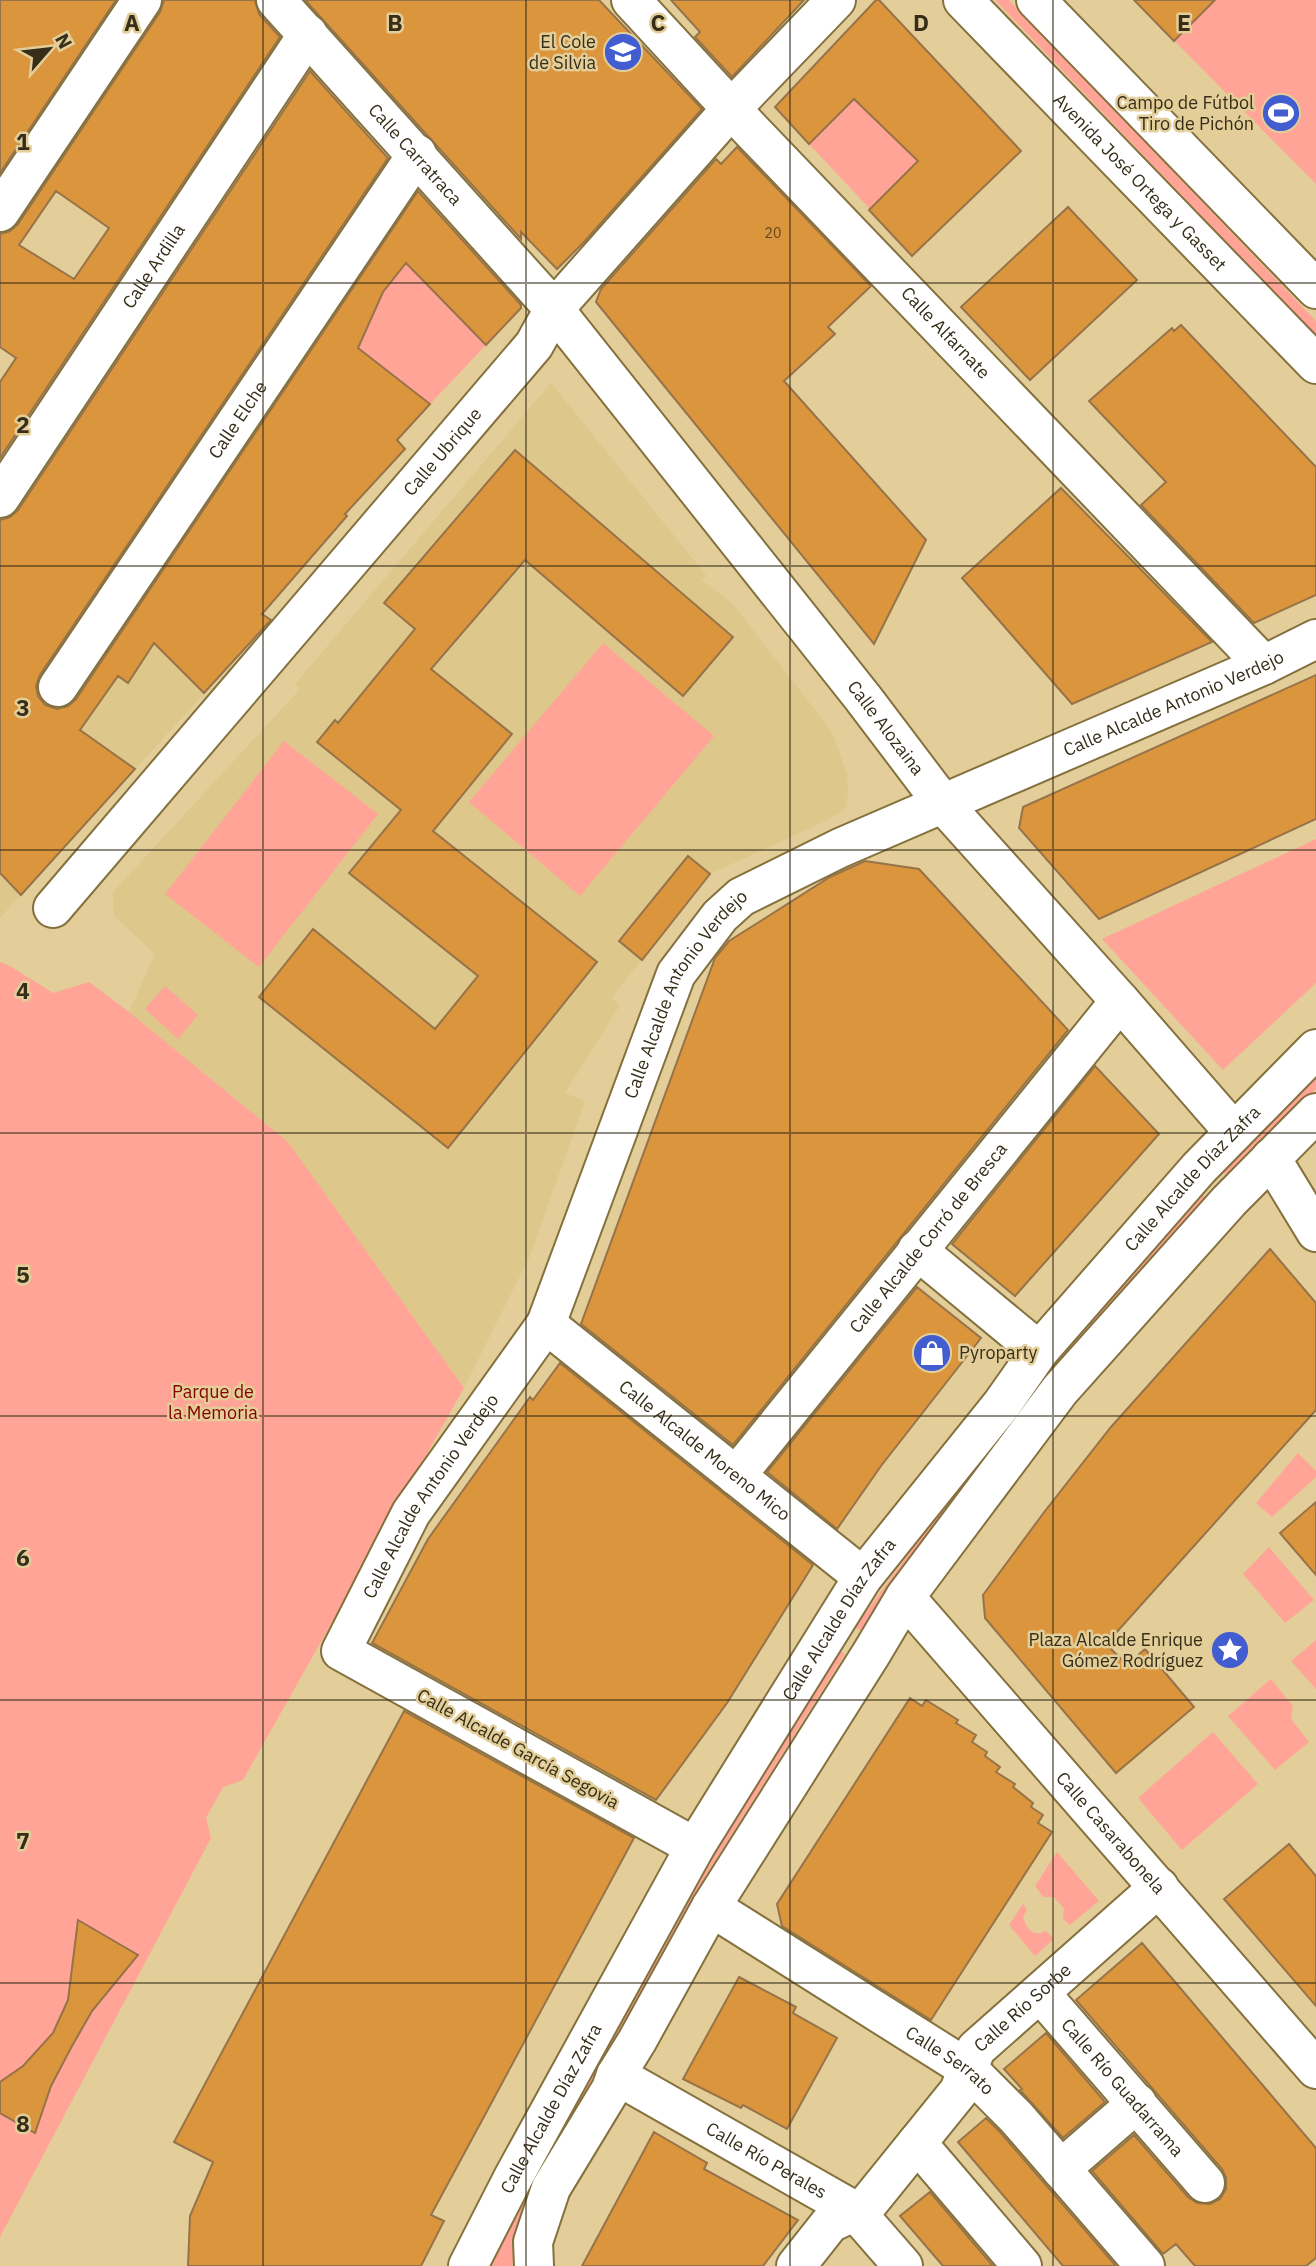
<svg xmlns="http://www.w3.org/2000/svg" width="1316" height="2266" font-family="'IBM Plex Sans',sans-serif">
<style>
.built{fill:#dec78a}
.green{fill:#ffa496}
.building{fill:#db953c;stroke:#977349;stroke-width:2;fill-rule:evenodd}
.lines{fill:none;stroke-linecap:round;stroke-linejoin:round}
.street-casing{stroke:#84713e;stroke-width:42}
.secondary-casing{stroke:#84713e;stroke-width:42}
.primary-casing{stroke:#84713e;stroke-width:42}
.street{stroke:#fff;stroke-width:38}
.secondary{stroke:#fff;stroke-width:38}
.primary{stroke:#fff;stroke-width:38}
.grid{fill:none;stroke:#362e19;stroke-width:2;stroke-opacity:0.55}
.labels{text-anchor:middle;stroke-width:5;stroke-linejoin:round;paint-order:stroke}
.number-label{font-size:14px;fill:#5f4822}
.poi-label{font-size:18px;fill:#362e19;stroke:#e3ce99;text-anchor:end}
.street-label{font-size:18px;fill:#362e19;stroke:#e3ce99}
.park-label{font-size:18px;fill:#830101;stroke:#e3ce99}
.grid-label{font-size:23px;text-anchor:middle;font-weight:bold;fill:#362e19;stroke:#e3ce99;stroke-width:5;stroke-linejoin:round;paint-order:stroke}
</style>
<rect width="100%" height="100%" fill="#e3ce99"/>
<!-- built -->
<path class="built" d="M551 383 706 575 702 580 733 604 832 732 847 774 848 794 845 809 828 820 710 874 611 998 620 1005 565 1093 585 1101 530 1256 464 1388 288 1142 129 1012 155 954 114 916 113 892 300 689 295 684Z
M143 588 238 656 0 918V679L58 715Z"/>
<!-- green -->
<path class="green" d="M995 0H1009L1316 321V336Z
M1134 0H1316V184Z
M857 96 918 161 870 209 809 144Z
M407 262 486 345 430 404 358 348 383 292Z
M603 643 714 736 580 896 469 802Z
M284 741 378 814 259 967 165 894Z
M1316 839V983L1223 1070 1102 939Z
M0 962 10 966 53 993 89 982 129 1012 288 1142 464 1388 243 1780 223 1787 206 1818 211 1838 0 2237Z
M165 986 198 1015 178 1039 145 1009Z
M1316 1079V1089L1229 1177 1223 1171Z
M1201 1193 1207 1199 1042 1385 862 1631 855 1627 1035 1381Z
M1298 1453 1316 1471V1477L1272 1517 1256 1503Z
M1269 1547 1314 1600 1285 1623 1243 1574Z
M1316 1640V1689L1291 1661Z
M839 1650 845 1654 708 1872 533 2195 516 2236 512 2266H492L526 2189 702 1866Z
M1271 1679 1293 1706 1291 1719 1309 1742 1275 1770 1228 1716Z
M1213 1732 1258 1784 1182 1850 1138 1798Z
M1057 1852 1099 1901 1070 1925 1063 1919 1064 1909 1054 1897H1043L1035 1886Z
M1023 1904 1027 1910 1023 1916C1026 1929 1033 1938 1046 1931L1054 1939 1035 1956 1009 1925Z"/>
<!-- building -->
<path class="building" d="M0 0H116L0 173Z
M164 0H255L259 14 280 37 0 458V382L16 358 0 347V234L10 231 18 224 160 12ZM56 191 109 228 74 279 19 245Z
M305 0H599L702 109 585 241 557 269 521 232V239Z
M671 0H804L732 77 695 37 700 32Z
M876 0H879L1021 151 912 256 869 210 918 161 854 99 809 144 775 107Z
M1134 0H1215L1174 41Z
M310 71 388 158 40 675 36 686 38 696 45 705 57 709 68 706 76 699 418 191 521 305V308L486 345 406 263 383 292 358 348 430 404 397 440 405 449 345 514 347 516 262 614 271 620 204 693 154 643 128 683 118 676 80 730 135 769 21 895 0 873V520L10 517 18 510Z
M737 147 871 286 828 327 835 334 784 381 926 540 874 644 596 302 601 289 716 159 721 164Z
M1068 207 1137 280 1030 380 961 307Z
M1181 325 1316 467V595L1254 623 1141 505 1166 482 1089 401 1172 328 1174 331Z
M515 450 733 637 683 696 525 560 431 669 512 734 433 831 597 962 448 1148 259 997 313 929 435 1029 478 976 349 873 401 810 317 742 335 720 338 723 415 629 384 603Z
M1061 488 1212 642 1072 704 962 578Z
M1316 675V819L1099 919 1019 828 1023 807Z
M688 856 710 874 642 960 619 941Z
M865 861 919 869 1068 1030 733 1445 581 1324 715 958 729 941 830 877Z
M1095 1066 1159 1134 1015 1296 952 1244Z
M1270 1249 1316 1303V1410L1106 1644 1127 1665 1145 1649 1194 1707 1116 1773 985 1618 983 1595 1045 1511 1111 1427Z
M917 1287 981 1338 881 1466 837 1529 767 1472Z
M560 1363 813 1565 727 1703 656 1800 372 1643 428 1539 530 1397 533 1400Z
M1316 1502V1575L1280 1533Z
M910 1698 922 1706 926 1700 958 1720 956 1723 976 1735 972 1742 987 1752 985 1756 1000 1767 996 1772 1015 1784 1013 1787 1033 1803 1031 1807 1043 1815 1038 1823 1052 1832 931 2020 782 1926 777 1904Z
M404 1711 634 1838 431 2215 444 2221 421 2266H188L190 2216 213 2162 174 2142Z
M1289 1844 1316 1876V2006L1224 1899Z
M78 1920 138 1955 92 2011 72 2046 51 2086 35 2133 0 2113V2082L23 2066 53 2033 68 2000Z
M1142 1943 1316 2148V2258L1306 2266H1195L1176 2244 1163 2254 1092 2171 1134 2135 1188 2197 1197 2203 1210 2204 1220 2199 1226 2189V2178L1222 2169 1076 2000Z
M739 1977 796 2007 793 2013 837 2038 787 2129 743 2105 741 2108 683 2079Z
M1046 2033 1105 2102 1063 2138 1020 2090 1022 2089 1004 2069Z
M986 2118 1000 2132 1116 2266H1063L958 2142Z
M654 2132 707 2163 704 2169 798 2220 763 2266H582Z
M930 2192 993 2266H943L900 2216Z"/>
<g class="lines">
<!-- street casing -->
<g class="street-casing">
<g id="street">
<path id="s1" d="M276 0 554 309 863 698 944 805 1120 1001 1234 1132"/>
<path id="s2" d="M631 0 749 128 1264 665"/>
<path d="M0 212 142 0"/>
<path id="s3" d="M0 498 308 34"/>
<path id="s4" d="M58 687 417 154"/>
<path id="s5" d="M53 908 534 345 554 309 731 109 836 0"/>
<path d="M1271 1158 1316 1232"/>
<path d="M917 1250 1039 1351"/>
<path id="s6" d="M546 1324 863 1577"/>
<path id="s7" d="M736 1476 1120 1001"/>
<path id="s8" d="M905 1597 1316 2069"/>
<path id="s9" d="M695 1847 341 1651 411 1513 546 1324 676 974 720 916 741 897 840 848 1264 665 1316 639"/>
<path id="s10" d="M711 1907 968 2069 1016 2117 1145 2266"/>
<path id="s11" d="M1041 1994 1205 2183"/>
<path id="s12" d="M616 2075 855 2211 903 2266"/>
<path d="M917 2143 1022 2266"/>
<path d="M1061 2169 1137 2103"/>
<path id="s13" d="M796 2266 830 2223 866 2206 959 2091 976 2049 1159 1887"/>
</g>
</g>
<!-- secondary casing -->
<g class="secondary-casing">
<g id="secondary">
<path id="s14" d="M468 2266 514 2176 695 1847 863 1577 1002 1404 1039 1351 1199 1168 1316 1049"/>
<path d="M534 2266 533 2242 551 2188 611 2089 616 2075 637 2041 711 1907 871 1654 905 1597 1060 1390 1229 1201 1316 1113"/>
</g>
</g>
<!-- primary casing -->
<g class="primary-casing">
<g id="primary">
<path id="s15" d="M963 0 1316 364"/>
<path d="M1036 0 1316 289"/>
</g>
</g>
<!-- street -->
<use href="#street" class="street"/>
<!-- secondary -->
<use href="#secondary" class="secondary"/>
<!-- primary -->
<use href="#primary" class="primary"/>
</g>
<!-- grid -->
<path class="grid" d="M263 0V2266M526 0V2266M790 0V2266M1053 0V2266M0 283H1316M0 566H1316M0 850H1316M0 1133H1316M0 1416H1316M0 1700H1316M0 1983H1316"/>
<!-- icons -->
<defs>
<g id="school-disc" transform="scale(2.0125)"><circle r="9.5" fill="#425dd0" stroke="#e3ce99"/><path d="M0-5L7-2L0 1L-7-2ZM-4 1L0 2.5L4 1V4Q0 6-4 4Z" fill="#fff"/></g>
<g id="stadium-disc" transform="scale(2.0125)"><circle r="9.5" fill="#425dd0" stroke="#e3ce99"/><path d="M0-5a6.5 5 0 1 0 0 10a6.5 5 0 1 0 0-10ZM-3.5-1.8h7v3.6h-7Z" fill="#fff"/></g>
<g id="shop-disc" transform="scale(2.0125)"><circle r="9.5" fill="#425dd0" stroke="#e3ce99"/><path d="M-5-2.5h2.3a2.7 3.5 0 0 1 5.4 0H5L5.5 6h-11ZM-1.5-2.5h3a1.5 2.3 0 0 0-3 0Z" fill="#fff"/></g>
<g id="sight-disc" transform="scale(2.0125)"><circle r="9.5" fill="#425dd0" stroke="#e3ce99"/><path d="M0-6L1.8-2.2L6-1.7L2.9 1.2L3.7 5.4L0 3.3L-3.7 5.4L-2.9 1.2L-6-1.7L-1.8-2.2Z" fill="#fff"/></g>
</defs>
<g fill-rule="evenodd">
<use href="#school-disc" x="623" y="52"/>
<use href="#stadium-disc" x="1281" y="113"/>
<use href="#shop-disc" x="932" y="1353"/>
<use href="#sight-disc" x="1230" y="1650"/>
</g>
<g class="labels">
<!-- number labels -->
<g class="number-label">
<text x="773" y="238">20</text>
</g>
<!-- poi labels -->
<g class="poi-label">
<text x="596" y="48">El Cole<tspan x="596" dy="21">de Silvia</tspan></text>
<text x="1254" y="109">Campo de Fútbol<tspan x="1254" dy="21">Tiro de Pichón</tspan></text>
<text x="959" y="1359" text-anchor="start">Pyroparty</text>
<text x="1203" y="1646">Plaza Alcalde Enrique<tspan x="1203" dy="21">Gómez Rodríguez</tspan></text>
</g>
<!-- street labels -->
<g class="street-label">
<text dy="6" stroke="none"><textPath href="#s1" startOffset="208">Calle Carratraca</textPath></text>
<text dy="6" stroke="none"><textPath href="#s15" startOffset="254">Avenida José Ortega y Gasset</textPath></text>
<text dy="6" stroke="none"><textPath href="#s3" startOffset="278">Calle Ardilla</textPath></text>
<text dy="6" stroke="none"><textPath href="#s2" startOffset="458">Calle Alfarnate</textPath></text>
<text dy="6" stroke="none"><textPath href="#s4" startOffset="322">Calle Elche</textPath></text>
<text dy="6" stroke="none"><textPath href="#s5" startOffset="600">Calle Ubrique</textPath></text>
<text dy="6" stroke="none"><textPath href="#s9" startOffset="1740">Calle Alcalde Antonio Verdejo</textPath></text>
<text dy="6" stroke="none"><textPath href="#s1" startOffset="950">Calle Alozaina</textPath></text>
<text dy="6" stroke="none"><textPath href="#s9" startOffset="1152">Calle Alcalde Antonio Verdejo</textPath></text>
<text dy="6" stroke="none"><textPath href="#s14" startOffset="1312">Calle Alcalde Díaz Zafra</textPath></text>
<text dy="6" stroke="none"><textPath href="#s7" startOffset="306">Calle Alcalde Corró de Bresca</textPath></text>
<text dy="6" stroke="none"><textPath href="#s6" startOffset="203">Calle Alcalde Moreno Mico</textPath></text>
<text dy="6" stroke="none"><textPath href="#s9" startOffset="584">Calle Alcalde Antonio Verdejo</textPath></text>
<text dy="6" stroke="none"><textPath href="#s14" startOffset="746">Calle Alcalde Díaz Zafra</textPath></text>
<text transform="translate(518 1749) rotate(29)" y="6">Calle Alcalde García Segovia</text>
<text dy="6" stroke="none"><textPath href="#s8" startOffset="313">Calle Casarabonela</textPath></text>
<text dy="6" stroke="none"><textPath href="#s13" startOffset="350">Calle Río Sorbe</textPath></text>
<text dy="6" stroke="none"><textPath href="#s10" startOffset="284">Calle Serrato</textPath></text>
<text dy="6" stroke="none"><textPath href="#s11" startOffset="124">Calle Río Guadarrama</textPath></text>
<text dy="6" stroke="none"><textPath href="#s14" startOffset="178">Calle Alcalde Díaz Zafra</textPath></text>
<text dy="6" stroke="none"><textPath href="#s12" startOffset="173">Calle Río Perales</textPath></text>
</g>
<!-- park labels -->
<g class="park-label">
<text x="213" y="1398">Parque de<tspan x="213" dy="21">la Memoria</tspan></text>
</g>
</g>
<g class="grid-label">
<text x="132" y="31">A</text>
<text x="395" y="31">B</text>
<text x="658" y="31">C</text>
<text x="921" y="31">D</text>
<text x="1184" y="31">E</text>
<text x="23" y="150">1</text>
<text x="23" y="433">2</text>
<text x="23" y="716">3</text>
<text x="23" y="999">4</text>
<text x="23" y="1283">5</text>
<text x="23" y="1566">6</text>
<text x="23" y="1849">7</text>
<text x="23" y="2132">8</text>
</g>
<!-- north arrow -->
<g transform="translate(49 49) rotate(62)" stroke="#e3ce99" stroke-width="5" paint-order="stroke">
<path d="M0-5L12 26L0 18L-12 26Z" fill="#362e19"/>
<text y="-10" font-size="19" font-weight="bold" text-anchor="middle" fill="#362e19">N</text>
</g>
</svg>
